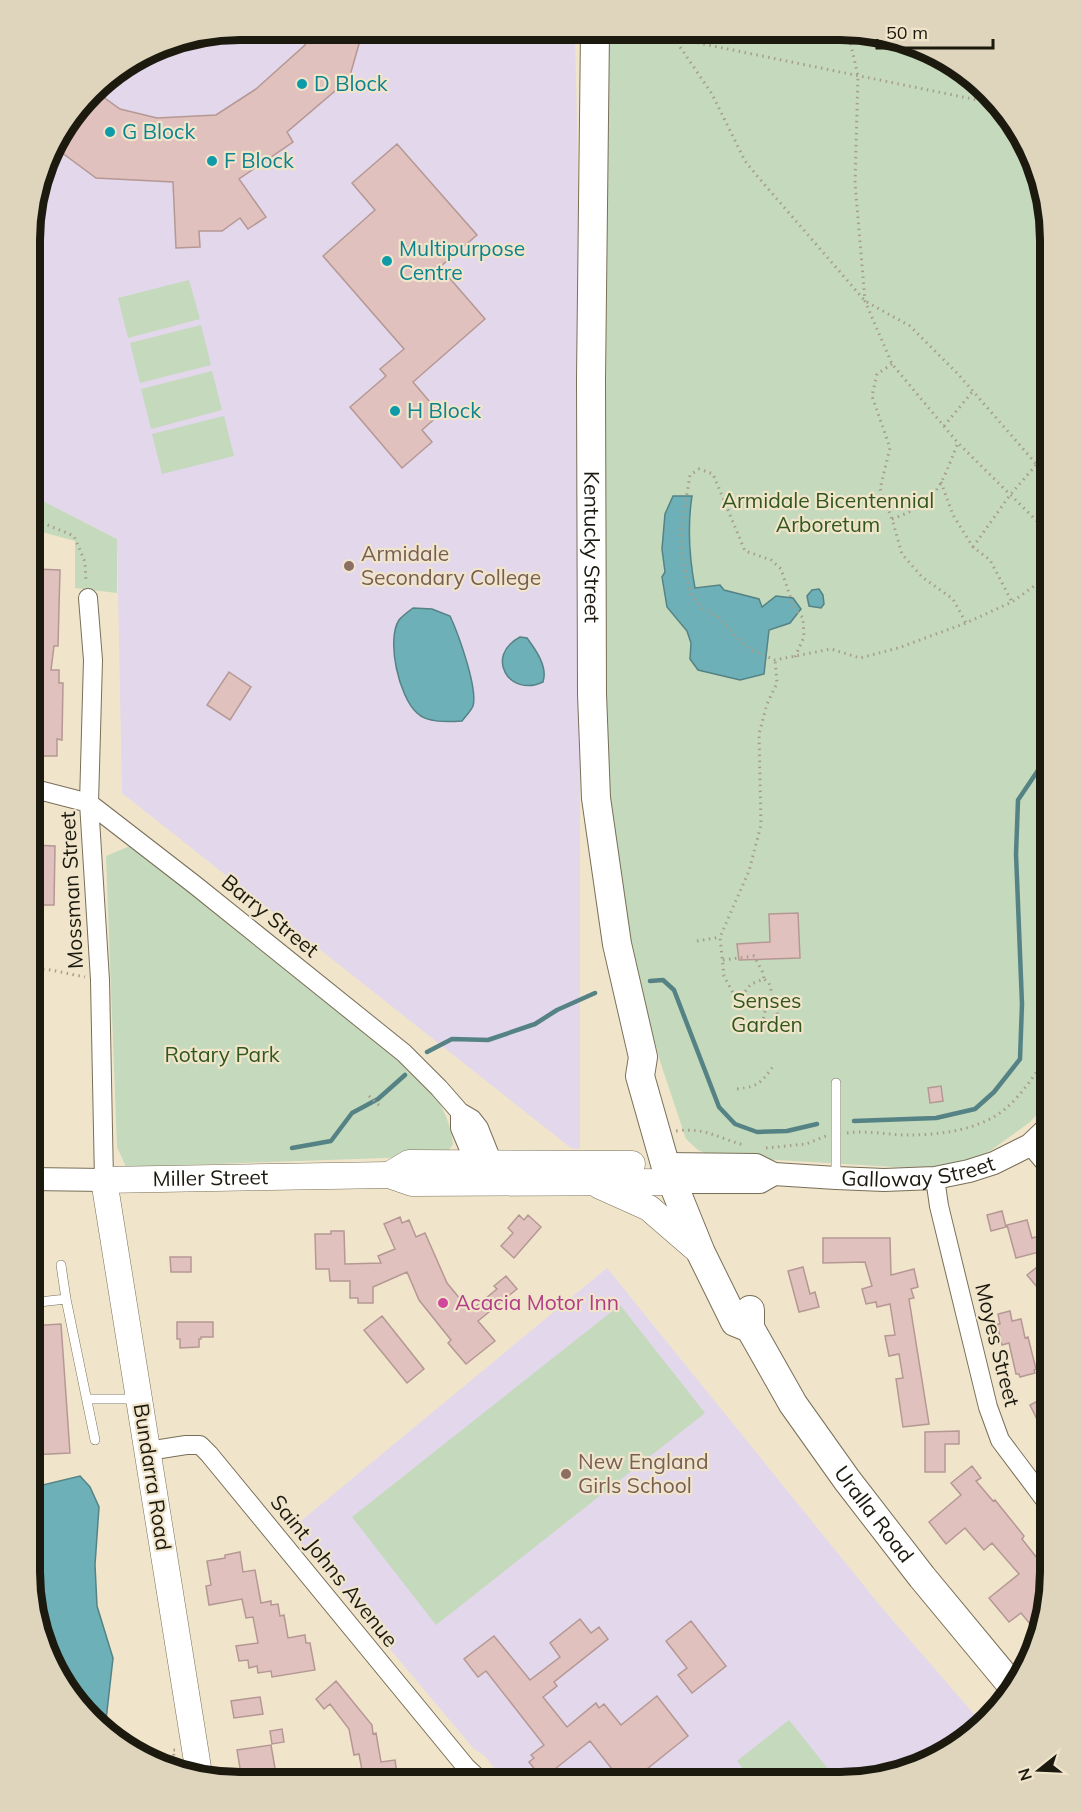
<svg xmlns="http://www.w3.org/2000/svg" width="1081" height="1812" font-family="Mulish,sans-serif">
<style>
.education{fill:#e2d7eb}
.green{fill:#c5d9bc}
.water{fill:#6db0b7;stroke:#558385;stroke-width:1.5}
.lines{fill:none;stroke-linecap:round;stroke-linejoin:round}
.stream{stroke:#558385;stroke-width:4.5}
.building{fill:#e0c1be;stroke:#b59894;stroke-width:1.5}
.service-casing{stroke:#796f58;stroke-width:10}
.minor-casing{stroke:#796f58;stroke-width:20}
.tertiary-casing{stroke:#796f58;stroke-width:24}
.secondary-casing{stroke:#796f58;stroke-width:27}
.primary-casing{stroke:#796f58;stroke-width:30}
.path{stroke:#a69e8a;stroke-width:3;stroke-dasharray:1.5 4.5;stroke-linecap:butt}
.service{stroke:#fff;stroke-width:9}
.minor{stroke:#fff;stroke-width:18}
.tertiary{stroke:#fff;stroke-width:22}
.secondary{stroke:#fff;stroke-width:26}
.primary{stroke:#fff;stroke-width:28}
.culture-dot{fill:#0f9aa8;stroke:#f0e5cb;stroke-width:2}
.education-dot{fill:#8d6e63;stroke:#f0e5cb;stroke-width:2}
.hotel-dot{fill:#d1479c;stroke:#f0e5cb;stroke-width:2}
.labels{text-anchor:middle;stroke-width:4.5;stroke-linejoin:round;paint-order:stroke}
.culture-label{font-size:21px;fill:#0d838f;stroke:#f0e5cb;text-anchor:start}
.park-label{font-size:21px;fill:#31581c;stroke:#f0e5cb}
.street-label{font-size:21px;fill:#1c190f;stroke:#f0e5cb}
.education-label{font-size:21px;fill:#785e54;stroke:#f0e5cb;text-anchor:start}
.hotel-label{font-size:21px;fill:#b23c85;stroke:#f0e5cb;text-anchor:start}
.rim{fill:none;stroke:#1c190f;stroke-width:8}
</style>
<rect width="100%" height="100%" fill="#f0e5cb"/>
<!-- education -->
<path class="education" d="M241 30 575 31 580 276V1149L571 1148 122 793 117 539 31 495 32 213 52 147 101 82 160 46Z
M607 1268 882 1608 980 1721 921 1766 841 1782 504 1781 485 1756 474 1749 290 1530Z"/>
<!-- green -->
<path class="green" d="M607 31 868 32 969 74 1035 160 1051 241V1099L1030 1122 990 1151 970 1160 927 1169 712 1156 698 1150 686 1139 660 1061 626 936 605 785Z
M189 280 200 319 128 338 118 298Z
M201 325 211 365 140 383 130 343Z
M212 371 222 410 151 429 141 389Z
M224 416 234 456 162 474 152 434Z
M31 495 117 539V593L75 588V541L31 529Z
M130 846C198 895 263 947 328 1000 362 1027 409 1058 433 1093 444 1109 451 1125 453 1144L445 1156 126 1167 117 1147 106 856Z
M620 1305 705 1413 436 1625 352 1517Z
M789 1720 833 1775 824 1782H754L737 1761Z"/>
<!-- water -->
<path class="water" d="M673 496H692C687 528 689 556 695 588L720 585 724 590 759 599 762 607 776 596 793 598 801 609 790 623 769 630 764 674 740 680 698 670 690 659 691 643 687 631 667 607 662 577 665 572 662 549 665 514Z
M819 589 823 595 824 604 821 608 809 606 807 596 812 590Z
M413 608 432 609 450 616C458 633 478 688 473 706 471 711 465 717 462 721 448 722 427 723 417 713 399 697 386 640 399 620 402 616 409 611 413 608Z
M520 637 527 638C536 650 548 667 543 682 509 698 484 656 520 637Z
M80 1476 90 1487 99 1507 95 1565 97 1606 113 1658 105 1729 46 1652 30 1571V1488Z"/>
<g class="lines">
<!-- stream -->
<path class="stream" d="M650 981 663 980 674 990 719 1107 735 1124 757 1132 787 1131 817 1124
M427 1052 452 1039 488 1040 535 1024 557 1010 595 993
M854 1121 936 1118 975 1109 994 1092 1020 1059 1022 1004 1016 854 1018 800 1051 751
M292 1148 331 1141 352 1113 378 1099 405 1075"/>
</g>
<!-- building -->
<path class="building" d="M309 30H363L349 79 287 132 293 142 239 179 266 217 248 229 240 218 222 231H199L200 247 176 248 173 182 96 178 53 146 95 91 120 109 157 118 216 115 256 89 305 45Z
M397 144 477 235 440 267 485 319 413 382 440 414 422 430 432 442 402 468 350 407 386 376 380 369 404 349 323 256 375 210 352 183Z
M36 569 60 570 58 646H54L51 670H59V683H63L62 740 57 739V756H31V665H36L37 619 36 604H33V589H36Z
M229 672 251 687 230 720 207 705Z
M33 845 55 846 54 905H33Z
M798 913 800 958 739 960 737 944 770 942 769 914Z
M941 1086 943 1101 930 1103 928 1088Z
M31 1111H41L42 1151H31Z
M1002 1211 1006 1227 991 1231 987 1215Z
M519 1215 524 1220 528 1215 541 1227 514 1258 501 1246 513 1233 508 1228Z
M400 1217 402 1223 409 1220 416 1237 425 1233 447 1283 470 1311 497 1289 494 1286 506 1276 517 1289 478 1321 495 1341 466 1364 448 1343 451 1340 419 1300 407 1272 373 1287V1303H358V1298H350V1281H330L329 1269H316L315 1234H331V1231H344L345 1264 381 1263 378 1256 395 1249 384 1224Z
M1027 1220 1032 1238 1040 1236 1043 1251 1016 1258 1007 1225Z
M823 1238H890L891 1275 914 1269 918 1287 911 1289 914 1298 909 1299 929 1424 903 1427 896 1379 903 1378 899 1354 889 1356 885 1336 895 1335 890 1304 877 1307 876 1302 866 1304 862 1289 872 1286 865 1262 823 1263Z
M1051 1256V1288L1043 1294 1027 1275Z
M170 1257H191V1272H171Z
M803 1267 810 1294 815 1292 819 1307 799 1312 788 1271Z
M1010 1311 1012 1321 1021 1319 1025 1338 1028 1337 1036 1369 1034 1370 1035 1373 1020 1377 1019 1374H1016L1009 1343 1002 1345 997 1324H1000L998 1314Z
M382 1316 424 1369 407 1383 364 1330Z
M177 1322H213V1337H201V1339H199V1347L180 1348V1339H177Z
M61 1324 70 1453 30 1455V1326Z
M1045 1397 1051 1408V1448L1030 1405Z
M959 1431V1444H945V1472H925V1432Z
M972 1466 981 1478 976 1481 993 1501 995 1500 1024 1536 1022 1539 1037 1558 1040 1555 1051 1568V1586L1043 1625 1036 1631 1021 1613 1009 1622 989 1598 1019 1574 992 1543 984 1550 965 1528 946 1544 929 1522 961 1495 951 1483Z
M240 1552 243 1572 255 1570 261 1603 271 1601V1605L278 1604 280 1616 284 1615 288 1638 305 1635 306 1643H310L315 1670 272 1677 271 1671 258 1673 257 1666 249 1668 248 1660 239 1661 236 1646 258 1643 253 1617 246 1618 242 1599 209 1605 206 1586 211 1585 207 1561 225 1558V1555Z
M580 1619 591 1633 599 1627 608 1639 554 1682 557 1686 543 1697 567 1727 596 1703 599 1708 604 1704 621 1725 657 1696 688 1736 647 1769 649 1771 636 1781H606L616 1774 590 1741 555 1769 565 1781H544L529 1762 534 1758 531 1755 544 1745 486 1671 478 1677 464 1659 494 1636 530 1680 560 1657 550 1643Z
M691 1621 726 1666 692 1693 678 1675 687 1668 666 1641Z
M336 1681 372 1725 373 1734 376 1733 381 1762 395 1760 398 1781H364L359 1754 354 1755 349 1729 330 1704 324 1709 316 1699Z
M260 1697 263 1714 234 1718 231 1701Z
M282 1729 284 1742 272 1744 270 1731Z
M271 1745 277 1780H242L237 1750Z"/>
<g class="lines">
<!-- service casing -->
<g class="service-casing">
<path id="service" d="M836 1083V1178
M61 1265 66 1299 95 1440
M30 1303 66 1299
M87 1399H136"/>
</g>
<!-- minor casing -->
<g class="minor-casing">
<path id="minor" d="M88 598 93 660 89 803 100 980 104 1180
M31 788 89 803 195 885 404 1053 439 1088 460 1112 472 1119 479 1128 493 1163 495 1172
M460 1112V1128L479 1173
M1030 1145 1051 1170
M935 1178 939 1206 988 1407 1000 1440 1051 1508
M148 1451 186 1445H200L209 1454 466 1767 481 1781"/>
</g>
<!-- tertiary casing -->
<g class="tertiary-casing">
<g id="tertiary">
<path id="s1" d="M665 1164 756 1165 774 1174 836 1178 884 1180 935 1178 969 1171 994 1163 1030 1145 1051 1125"/>
<path d="M31 1179 104 1180"/>
<path d="M672 1182H760L774 1174"/>
</g>
</g>
<!-- secondary casing -->
<g class="secondary-casing">
<g id="secondary">
<path d="M389 1175 409 1163 632 1164"/>
<path d="M600 1186 649 1208 701 1253"/>
<path id="s2" d="M199 1774 104 1180 389 1175 412 1183 672 1182"/>
</g>
</g>
<!-- primary casing -->
<g class="primary-casing">
<g id="primary">
<path id="s3" d="M595 31 591 380 592 694 596 798 617 944 643 1057 640 1076 665 1164 701 1253 735 1322 750 1328"/>
<path id="s4" d="M750 1310V1328L793 1404 847 1480 922 1577 1014 1688"/>
</g>
</g>
<!-- path -->
<path class="path" d="M673 31 674 38 712 94 745 161 758 177 865 301 910 326 958 374 1051 481
M848 32 858 76 855 183 865 301 892 364 958 443 1051 535
M674 38 992 103
M892 364 877 374 872 396 890 448 880 489 892 519 902 554 922 577 953 599 966 623
M944 426 973 391
M941 482 953 515 973 547 990 560 1012 602
M31 518 74 536 85 562 86 582
M892 519C939 502 940 486 958 443
M973 547 1010 495 1036 465
M795 657 804 637 803 618 794 608 781 569 771 560 745 551 713 474 699 469 690 475 681 531 682 557 691 594 703 608 718 617 749 649 775 660 831 649 860 658 898 648 966 623 1012 602 1048 576 1051 571
M697 941 720 937
M723 960 754 956 763 973 764 979
M31 968 51 970 85 977
M735 997 743 994 751 984 764 979 769 983 774 1001
M774 1001 778 1017 774 1027 766 1029 762 1025 766 1007Z
M766 1007 760 1006 751 1010 735 997 724 976 720 937 749 871 761 825 759 734 767 704 777 683 775 660
M737 1089C761 1086 761 1082 775 1064
M369 1096 380 1106
M676 1131C706 1127 717 1138 744 1145
M847 1133C867 1130 888 1135 908 1135 940 1135 980 1130 1005 1109 1023 1094 1038 1070 1051 1050
M766 1148 806 1144 826 1136
M175 1750H173L175 1764"/>
<!-- service -->
<use href="#service" class="service"/>
<!-- minor -->
<use href="#minor" class="minor"/>
<!-- tertiary -->
<use href="#tertiary" class="tertiary"/>
<!-- secondary -->
<use href="#secondary" class="secondary"/>
<!-- primary -->
<use href="#primary" class="primary"/>
</g>
<!-- markers -->
<g class="culture-dot">
<circle cx="302" cy="84" r="6"/>
<circle cx="110" cy="132" r="6"/>
<circle cx="212" cy="161" r="6"/>
<circle cx="387" cy="261" r="6"/>
<circle cx="395" cy="411" r="6"/>
</g>
<g class="education-dot">
<circle cx="349" cy="566" r="6"/>
<circle cx="566" cy="1474" r="6"/>
</g>
<circle class="hotel-dot" cx="443" cy="1303" r="6"/>
<g class="labels">
<!-- culture labels -->
<g class="culture-label">
<text x="314" y="91">D Block</text>
<text x="122" y="139">G Block</text>
<text x="224" y="168">F Block</text>
<text x="399" y="256">Multipurpose<tspan x="399" dy="24">Centre</tspan></text>
<text x="407" y="418">H Block</text>
</g>
<!-- park labels -->
<g class="park-label">
<text x="828" y="508">Armidale Bicentennial<tspan x="828" dy="24">Arboretum</tspan></text>
<text x="767" y="1008">Senses<tspan x="767" dy="24">Garden</tspan></text>
<text x="222" y="1062">Rotary Park</text>
</g>
<!-- street labels -->
<g class="street-label">
<text dy="7" stroke="none"><textPath href="#s3" startOffset="516">Kentucky Street</textPath></text>
<text transform="translate(72 890) rotate(-93)" y="7">Mossman Street</text>
<text transform="translate(270 916) rotate(39)" y="7">Barry Street</text>
<text dy="7" stroke="none"><textPath href="#s1" startOffset="256">Galloway Street</textPath></text>
<text dy="7" stroke="none"><textPath href="#s2" startOffset="708">Miller Street</textPath></text>
<text transform="translate(997 1345) rotate(76)" y="7">Moyes Street</text>
<text transform="translate(152 1477) rotate(81)" y="7">Bundarra Road</text>
<text dy="7" stroke="none"><textPath href="#s4" startOffset="242">Uralla Road</textPath></text>
<text transform="translate(334 1571) rotate(51)" y="7">Saint Johns Avenue</text>
</g>
<!-- education labels -->
<g class="education-label">
<text x="361" y="561">Armidale<tspan x="361" dy="24">Secondary College</tspan></text>
<text x="578" y="1469">New England<tspan x="578" dy="24">Girls School</tspan></text>
</g>
<!-- hotel labels -->
<g class="hotel-label">
<text x="455" y="1310">Acacia Motor Inn</text>
</g>
</g>
<!-- crop -->
<path d="M0 0H1081V1812H0ZM240 40H840A200 200 0 0 1 1040 240V1572A200 200 0 0 1 840 1772H240A200 200 0 0 1 40 1572V240A200 200 0 0 1 240 40Z" fill="#dfd5bc" fill-rule="evenodd"/>
<path class="rim" d="M240 40H840A200 200 0 0 1 1040 240V1572A200 200 0 0 1 840 1772H240A200 200 0 0 1 40 1572V240A200 200 0 0 1 240 40Z"/>
<!-- north arrow -->
<g transform="translate(1039 1770) rotate(252)" stroke="#f0e5cb" stroke-width="4.5" paint-order="stroke">
<path d="M0-4.5L10 22L0 15L-10 22Z" fill="#1c190f"/>
<text y="-9" font-size="16" font-weight="bold" text-anchor="middle" fill="#1c190f">N</text>
</g>
<!-- scale -->
<path d="M877 39v9h116v-9" fill="none" stroke="#1c190f" stroke-width="3"/>
<text x="886" y="39" font-size="18" fill="#1c190f" stroke="#f0e5cb" stroke-width="4.5" paint-order="stroke">50 m</text>
</svg>
